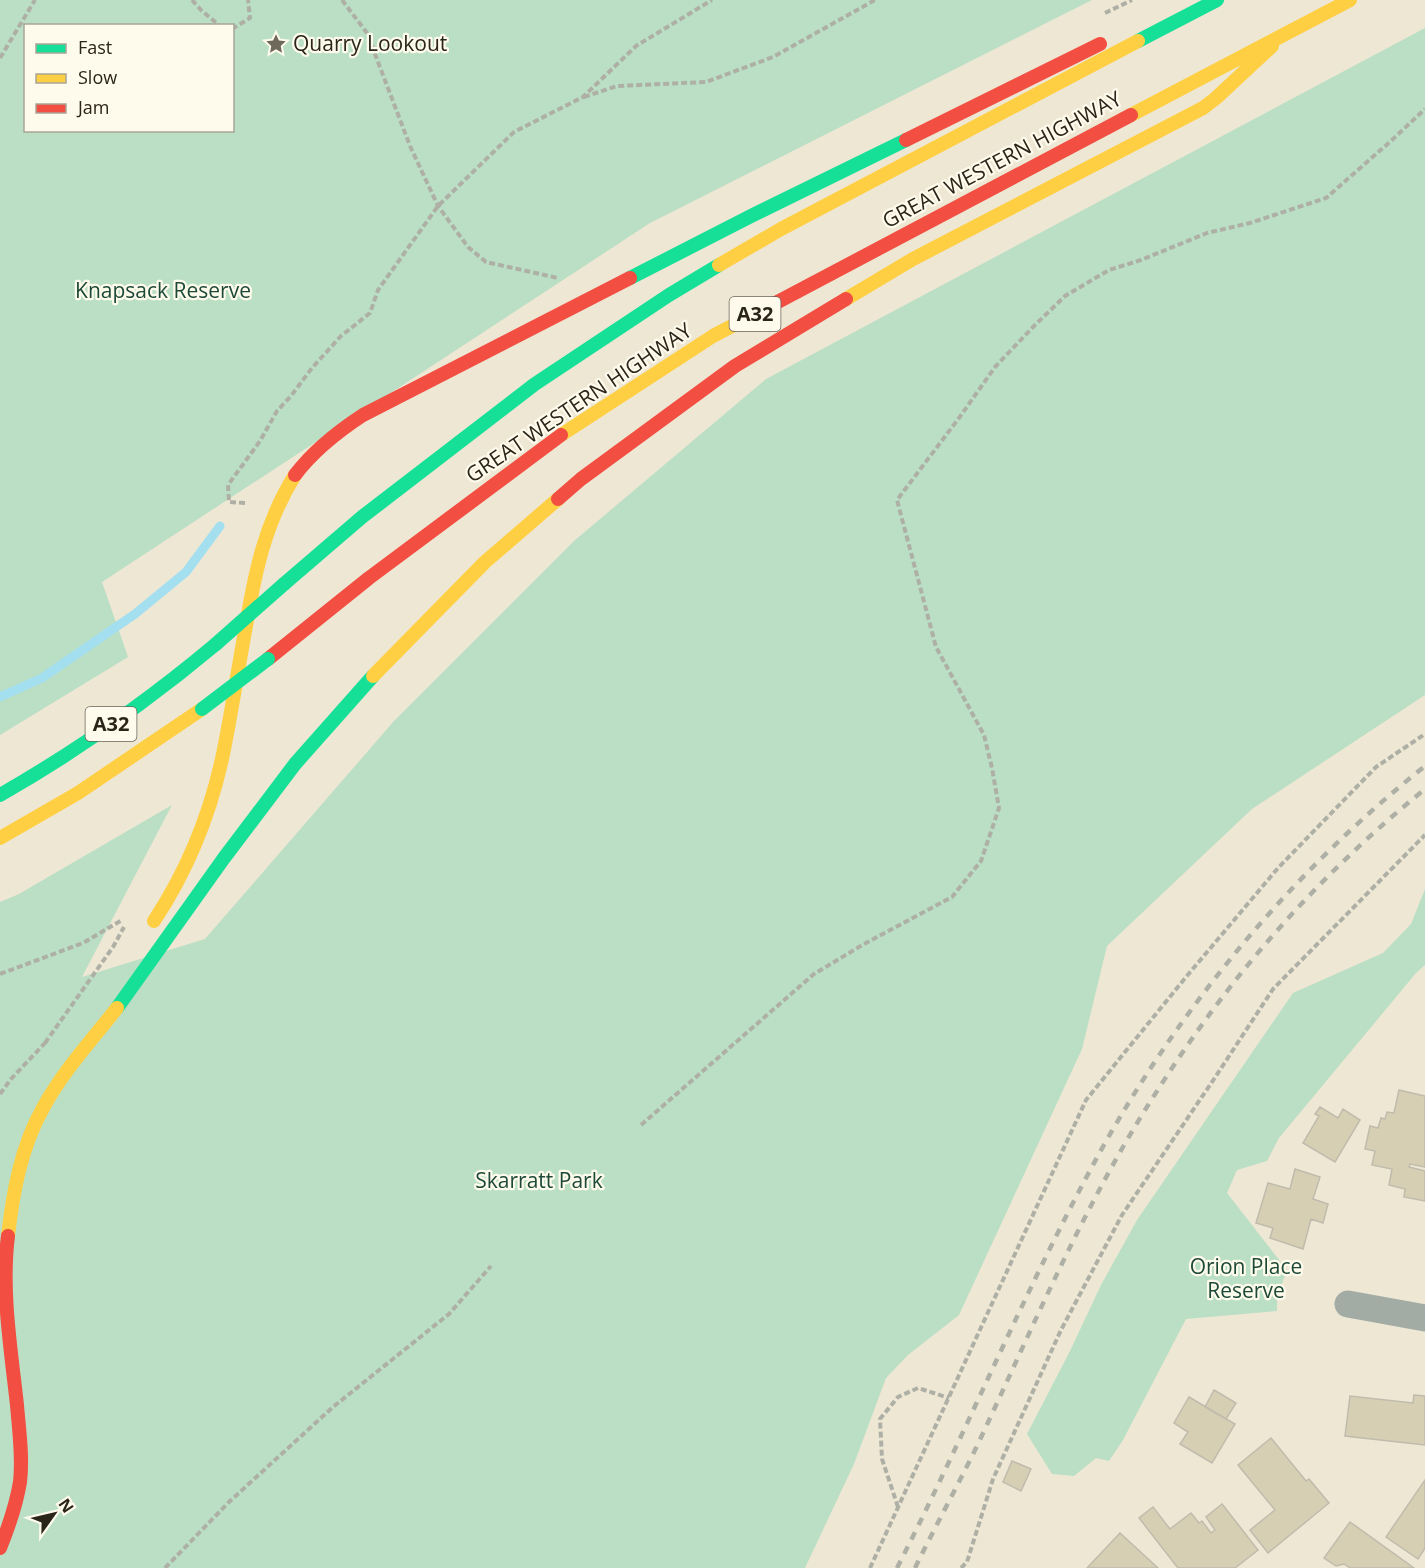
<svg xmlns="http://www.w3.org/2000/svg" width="1425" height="1568" font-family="'Open Sans',sans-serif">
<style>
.green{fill:#badfc5;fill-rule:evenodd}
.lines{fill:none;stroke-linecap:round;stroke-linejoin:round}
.stream{stroke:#a4dfef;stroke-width:9}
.building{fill:#d7cfb4;stroke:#c0bbac;stroke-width:1.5}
.path{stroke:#aeb0a6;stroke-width:4;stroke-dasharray:6 3;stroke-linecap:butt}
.street{stroke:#a3aca4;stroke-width:27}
.fast{stroke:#16e098;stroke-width:14}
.slow{stroke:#ffcf43;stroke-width:14}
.jam{stroke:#f24e42;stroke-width:14}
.rail{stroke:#aeb0a5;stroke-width:4.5;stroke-dasharray:8 8;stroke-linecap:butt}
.fast-bridge{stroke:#16e098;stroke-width:14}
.labels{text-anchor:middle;stroke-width:4.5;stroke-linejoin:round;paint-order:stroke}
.shield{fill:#fefaec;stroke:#696558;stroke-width:1.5}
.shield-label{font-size:20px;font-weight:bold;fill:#292518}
.poi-label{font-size:21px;fill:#292518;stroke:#fefaec;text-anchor:start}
.street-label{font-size:21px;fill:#292518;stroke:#fefaec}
.park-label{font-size:21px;fill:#1d4a38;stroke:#fefaec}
</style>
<rect width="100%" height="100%" fill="#eee7d4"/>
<!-- green -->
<path class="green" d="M0 0H1092L650 223 102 582 128 657 0 735ZM26 26H232V130H26Z
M1425 28V695L1252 809 1107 946 1082 1049 959 1315 908 1355 886 1378 854 1464 805 1568H0V902L19 894 172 805 82 977 205 939 394 721 574 541 766 379Z
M1425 889V965L1416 973 1279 1138 1267 1161 1237 1170 1227 1193 1287 1270 1277 1297V1311L1186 1319 1123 1440 1109 1461 1096 1458 1074 1476 1052 1474 1027 1434 1070 1351 1101 1285 1137 1220 1293 993 1383 953 1411 924Z"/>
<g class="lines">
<!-- stream -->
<path class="stream" d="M0 697 42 678 135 614 186 572 220 526"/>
</g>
<!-- building -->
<path class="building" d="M1399 1090 1425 1096V1167L1410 1164 1409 1167 1425 1171V1201L1404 1197 1405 1189 1389 1185 1392 1169 1372 1165 1375 1151 1365 1149 1370 1126 1378 1128 1381 1118 1385 1119 1387 1112 1394 1113Z
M1320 1107 1338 1118 1343 1109 1360 1120 1335 1162 1303 1143 1319 1116 1315 1114Z
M1295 1169 1320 1177 1313 1199 1328 1204 1323 1223 1311 1219 1303 1249 1270 1238 1273 1228 1256 1223 1268 1183 1290 1189Z
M1214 1390 1236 1403 1226 1419 1205 1407Z
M1414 1395 1425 1396V1445L1345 1436 1350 1396 1413 1403Z
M1189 1397 1235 1424 1212 1463 1180 1444 1188 1432 1174 1423Z
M1271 1438 1306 1481 1309 1479 1329 1503 1268 1553 1250 1530 1275 1510 1238 1465Z
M1012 1461 1031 1469 1021 1491 1003 1482Z
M1425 1480V1548L1418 1559 1386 1537Z
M1222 1504 1258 1550 1235 1568H1178L1139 1518 1153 1507 1170 1529 1191 1513 1199 1523 1202 1521 1211 1533 1215 1530 1206 1517Z
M1350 1522 1414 1568H1350L1344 1564 1336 1566 1324 1558Z
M1120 1533 1158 1568H1087Z"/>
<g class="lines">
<!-- path -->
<path class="path" d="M192 0 201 10 220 26
M342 0 367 33 410 146 438 206 468 247 486 262 558 278
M1105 13 1132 0
M232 29 250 18 248 0
M0 58 35 0
M584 97 617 86 706 82 773 57 875 0
M245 503 229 502 228 485 260 441 277 411 291 396 312 368 341 336 370 313 378 290 438 206 514 132 583 97 636 46 712 0
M0 974 83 943 122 920
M45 1043 113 947 124 927
M0 1094 11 1079 45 1043 46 1045
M641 1125 814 974 864 944 952 897 981 861 999 808 992 768 984 735 936 647 897 500 959 418 995 367 1034 326 1065 296 1109 270 1141 260 1207 233 1250 223 1326 198 1392 140 1425 109
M898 1507 882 1459 880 1419 898 1397 918 1388 949 1398
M165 1568 229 1502 333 1407 449 1314 491 1266
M870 1568 1086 1100 1186 977 1278 868 1376 767 1425 734
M961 1568 967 1562 993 1479 1061 1330 1122 1215 1214 1079 1273 989 1425 835"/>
<!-- street -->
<path class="street" d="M1348 1304 1425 1318"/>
<!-- fast -->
<path class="fast" d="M1138 41 1217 0
M630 278 753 215 906 140
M284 584 362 517 535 384 669 295 719 265
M0 795C77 751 148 701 216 644
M117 1008 224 858 295 764 373 676"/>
<!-- slow -->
<path class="slow" d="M1131 115 1350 0
M719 265 781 229 1138 41
M846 299 913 259 1203 108 1216 98 1272 46
M561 435 713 336 770 306
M373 676 485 562 558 499
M0 838 78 793 202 709
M154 921C191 865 214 805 226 739 233 702 239 664 246 626 255 572 265 523 295 475
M8 1236C13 1192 21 1147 43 1108 63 1071 92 1040 117 1008"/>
<!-- jam -->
<path class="jam" d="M906 140 1100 44
M770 306 1131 115
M295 475C314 450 337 432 363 415L630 278
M558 499 581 479 735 366 846 299
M268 659 369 578 561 435
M0 1548C9 1526 16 1506 20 1482 23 1457 19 1430 17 1405 11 1350 1 1290 8 1236"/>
<!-- rail -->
<path class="rail" d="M897 1568C967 1431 1026 1287 1100 1152 1182 1004 1293 871 1425 766
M915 1568C935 1527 957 1487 977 1446 1034 1325 1086 1200 1159 1088 1233 972 1319 875 1425 789"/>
<!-- fast-bridge -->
<path class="fast-bridge" d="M216 644 284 584
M202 709 268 659"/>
</g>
<!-- icons -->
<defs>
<g id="sight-bare" transform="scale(1.62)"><path d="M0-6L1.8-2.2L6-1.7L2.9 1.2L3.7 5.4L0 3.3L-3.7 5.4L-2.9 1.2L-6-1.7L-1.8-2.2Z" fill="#6e695a" stroke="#fefaec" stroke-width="2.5" paint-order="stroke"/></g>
</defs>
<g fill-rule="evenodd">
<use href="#sight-bare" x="276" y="44"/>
</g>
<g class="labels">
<!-- shield labels -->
<g class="shield">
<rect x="729.5" y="297" width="51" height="34" rx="4.5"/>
<rect x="85.5" y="707" width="51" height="34" rx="4.5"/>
</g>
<g class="shield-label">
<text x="755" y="321">A32</text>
<text x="111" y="731">A32</text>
</g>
<!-- poi labels -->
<g class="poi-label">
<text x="293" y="51">Quarry Lookout</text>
</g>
<!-- street labels -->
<g class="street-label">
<text transform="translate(1002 160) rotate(-28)" y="7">GREAT WESTERN HIGHWAY</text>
<text transform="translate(579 403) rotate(-34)" y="7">GREAT WESTERN HIGHWAY</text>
</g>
<!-- park labels -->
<g class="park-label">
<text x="163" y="298">Knapsack Reserve</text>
<text x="539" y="1188">Skarratt Park</text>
<text x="1246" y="1274">Orion Place<tspan x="1246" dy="24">Reserve</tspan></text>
</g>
</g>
<!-- legend -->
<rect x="24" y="24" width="210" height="108" fill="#fefaec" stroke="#a9a597" stroke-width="1.5"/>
<rect x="36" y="44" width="30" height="9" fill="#16e098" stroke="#a9a597" stroke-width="1.5"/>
<text x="78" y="54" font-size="18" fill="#292518">Fast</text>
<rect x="36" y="74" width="30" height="9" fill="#ffcf43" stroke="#a9a597" stroke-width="1.5"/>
<text x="78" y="84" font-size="18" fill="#292518">Slow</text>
<rect x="36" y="104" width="30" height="9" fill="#f24e42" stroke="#a9a597" stroke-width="1.5"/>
<text x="78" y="114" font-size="18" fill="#292518">Jam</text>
<!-- north arrow -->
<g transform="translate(54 1514) rotate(56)" stroke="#fefaec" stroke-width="4.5" paint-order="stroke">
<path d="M0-4.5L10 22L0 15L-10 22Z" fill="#292518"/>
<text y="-9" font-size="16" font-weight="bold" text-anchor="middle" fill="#292518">N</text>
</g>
</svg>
